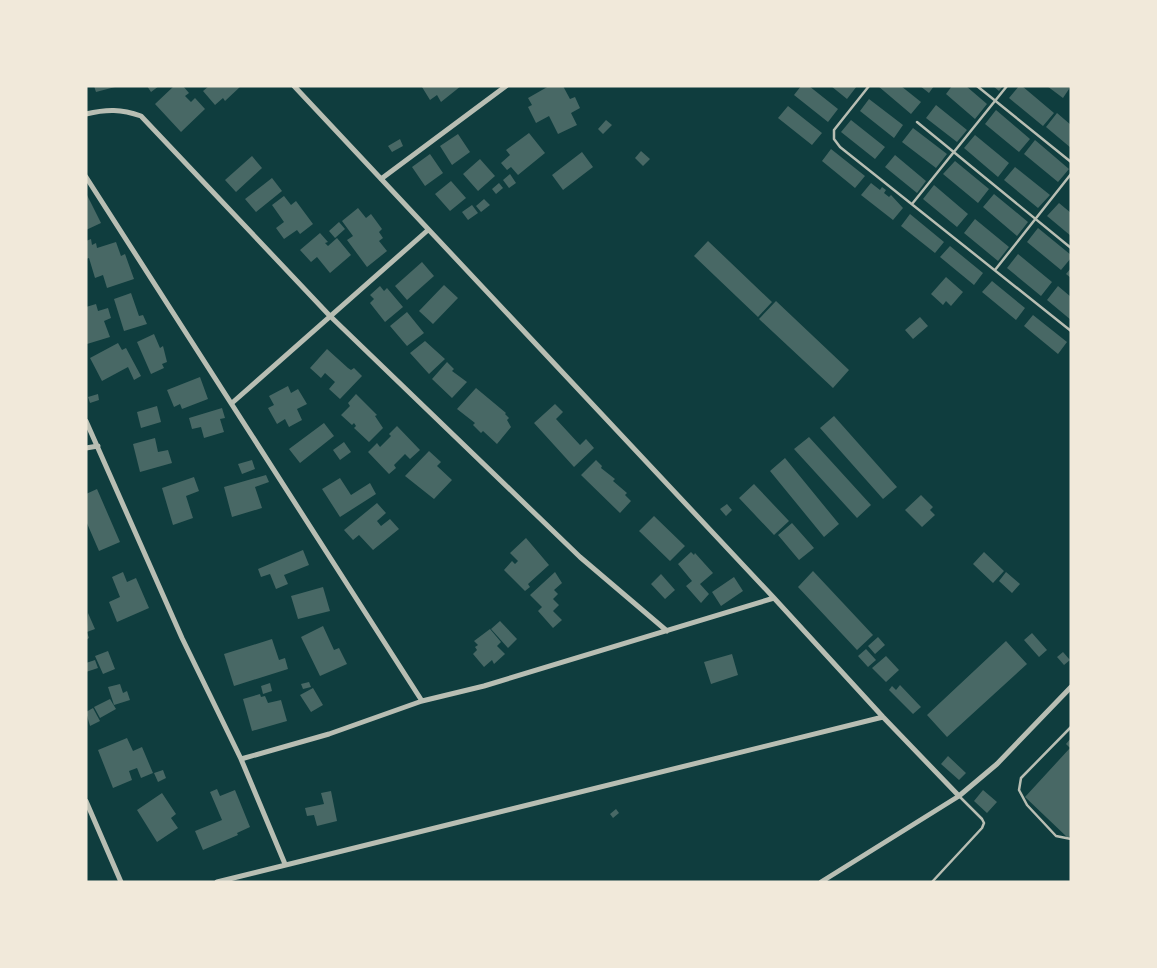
<svg xmlns="http://www.w3.org/2000/svg" width="1157" height="968" font-family="'Roboto Serif',serif">
<style>
.building{fill:#486865}
.lines{fill:none;stroke-linecap:round;stroke-linejoin:round}
.service{stroke:#b8beb3;stroke-width:2.5}
.minor{stroke:#b8beb3;stroke-width:5}
</style>
<rect width="100%" height="100%" fill="#0f3d3e"/>
<!-- building -->
<path class="building" d="M94 86H114L115 87 96 92Z
M147 86H159L151 92Z
M174 86H183L189 93 185 96 191 102 195 98 205 109 181 132 155 104Z
M209 86H241L225 101 223 98 215 105 203 91Z
M423 86H461L441 102 437 95 430 100 422 87Z
M549 86H563L570 99 575 97 580 108 571 113 577 125 558 134 549 116 536 123 528 107 532 105 528 98Z
M801 86H809L838 109 828 122 794 95Z
M831 86H857L847 99Z
M878 86H901L921 102 911 114Z
M920 86H934L929 93Z
M952 86H966L987 104 975 119 946 94Z
M993 86H1003L999 91Z
M1019 86H1022L1054 113 1043 126 1009 98Z
M1047 86H1071L1063 98Z
M869 99 903 125 894 138 860 111Z
M936 105 967 130 957 142 926 118Z
M788 106 822 133 812 145 778 118Z
M996 110 1030 139 1019 152 985 124Z
M1057 113 1071 125V148L1046 127Z
M606 120 612 125 603 134 598 129Z
M851 120 885 147 875 159 841 132Z
M913 128 947 154 936 168 902 142Z
M529 133 545 153 518 175 511 167 507 170 501 163 510 155 506 150Z
M458 134 470 152 452 165 440 146Z
M975 135 1009 163 998 177 964 148Z
M400 139 403 146 392 152 388 146Z
M1035 140 1069 169 1058 182 1024 154Z
M831 149 865 176 855 188 822 161Z
M641 151 650 159 643 166 635 158Z
M582 152 593 167 563 190 552 175Z
M430 154 443 173 425 186 412 167Z
M895 155 926 181 917 193 885 167Z
M252 156 262 168 236 192 225 180Z
M480 159 495 176 478 191 463 174Z
M955 161 989 189 978 203 943 174Z
M1015 167 1050 195 1038 208 1004 180Z
M510 174 516 183 509 188 503 180Z
M272 178 282 191 256 212 245 199Z
M451 181 466 198 450 211 435 194Z
M499 183 503 188 496 194 492 189Z
M871 183 880 190 882 187 886 190 884 193 889 197 891 195 903 208 893 220 861 195Z
M934 185 968 214 957 227 923 199Z
M86 193 101 223 86 230Z
M994 194 1028 222 1017 236 983 207Z
M284 196 291 205 296 201 313 224 300 234 297 230 284 239 276 228 284 222 272 205Z
M484 199 490 205 481 212 476 206Z
M1059 203 1071 213V236L1047 216Z
M472 205 478 213 468 220 462 212Z
M358 208 366 218 371 214 382 229 379 232 383 238 379 241 387 251 367 267 347 240 353 236 342 221Z
M910 214 944 242 935 253 901 226Z
M975 219 1009 247 998 261 964 233Z
M339 222 345 229 335 238 329 231Z
M1038 228 1071 255V258L1061 270 1027 242Z
M320 233 328 242 325 243 328 246 337 238 351 255 330 273 317 257 311 262 300 250Z
M91 239 92 245 96 243 97 248 116 242 121 256 125 254 134 279 107 288 103 275 95 278 89 258 86 259V241Z
M708 241 772 302 758 317 694 256Z
M950 246 983 273 974 285 940 257Z
M1018 254 1052 282 1041 296 1007 268Z
M422 262 434 276 407 300 395 286Z
M1071 268V278L1066 274Z
M946 277 963 292 951 306 946 301 943 305 931 294Z
M992 281 1025 308 1016 320 982 292Z
M444 285 458 298 433 324 419 311Z
M380 286 384 291 387 288 403 307 385 322 370 303 374 299 370 295Z
M1058 286 1071 297V320L1047 300Z
M131 293 139 316 143 315 147 324 124 331 114 299Z
M776 301 849 370 833 388 759 319Z
M96 304 98 311 108 308 111 318 104 321 110 337 87 344 86 307Z
M407 312 424 333 407 346 390 326Z
M1033 315 1067 342 1058 354 1024 326Z
M920 317 928 326 913 339 905 330Z
M154 334 160 348 163 346 167 362 162 364 164 368 151 374 137 342Z
M425 341 445 359 429 374 410 353Z
M118 343 122 350 126 348 141 376 134 380 128 367 102 381 90 358Z
M327 349 348 368 351 370 354 368 362 376 340 399 329 389 335 382 325 373 321 378 310 368Z
M447 362 454 369 452 371 467 382 452 398 432 379Z
M200 377 208 399 182 409 180 404 174 407 167 390Z
M288 386 291 393 298 389 307 404 297 409 302 420 289 427 285 419 277 424 268 408 274 405 269 396Z
M476 388 506 413 505 414 509 418 507 420 511 427 497 444 483 431 481 433 473 425 475 423 457 409Z
M98 394 99 400 90 403 88 397Z
M356 394 377 415 375 416 383 428 369 442 354 428 356 426 354 423 352 425 341 415 350 406 348 403Z
M555 404 563 412 556 419 580 445 586 439 594 448 574 467 534 423Z
M157 406 161 422 141 428 137 412Z
M222 408 225 418 220 419 224 432 204 438 201 427 192 429 189 418Z
M834 416 897 487 883 499 820 428Z
M324 423 334 436 300 463 289 449Z
M397 426 420 450 410 459 405 454 394 465 396 468 389 474 368 452 377 443 380 447 391 436 389 434Z
M809 437 871 505 857 518 794 449Z
M155 438 158 452 168 450 172 463 140 472 133 444Z
M344 442 351 452 340 460 333 450Z
M429 451 441 462 437 466 452 480 434 499 405 476Z
M785 458 839 524 824 537 770 471Z
M252 460 255 469 242 474 238 464Z
M596 460 602 466 601 468 615 479 613 481 627 493 625 495 631 501 620 513 581 475Z
M266 475 269 482 255 487 262 508 232 517 224 487Z
M194 477 199 491 186 496 193 518 173 525 162 488Z
M340 478 351 495 370 483 376 494 340 517 322 489Z
M754 484 789 521 774 535 739 498Z
M97 489 120 542 99 551 86 521V494Z
M921 495 933 507 930 510 935 515 922 527 905 510Z
M377 503 386 513 377 521 381 526 390 519 399 529 373 550 359 535 353 540 344 530Z
M727 504 732 510 726 516 720 509Z
M654 516 685 546 670 561 639 531Z
M792 523 814 548 799 560 778 535Z
M526 538 549 565 528 584 530 587 525 591 504 570 512 561 515 564 518 561 510 553Z
M303 550 309 565 284 575 288 584 276 589 270 574 261 577 258 569Z
M691 552 694 555 695 553 713 573 700 584 709 594 701 603 686 586 692 581 678 564Z
M984 552 1004 571 993 583 973 564Z
M813 571 873 635 857 650 798 587Z
M123 572 127 582 136 578 149 608 117 622 109 602 120 597 112 577Z
M555 572 562 583 554 590 558 594 553 599 559 605 553 611 562 620 553 628 538 611 542 607 530 595Z
M1006 572 1020 584 1012 593 999 581Z
M661 574 675 590 665 599 651 584Z
M734 577 743 591 721 606 712 592Z
M323 587 330 611 298 619 291 596Z
M88 613 95 629 87 632 89 638 86 640Z
M500 621 517 639 508 648 491 629Z
M323 626 334 650 339 648 347 664 320 676 301 637Z
M490 629 501 642 497 646 505 654 494 664 492 660 484 667 473 654 477 650 475 647 478 645 474 641Z
M1032 633 1047 650 1039 657 1024 640Z
M878 637 885 645 875 654 868 646Z
M272 639 279 660 285 658 288 669 234 686 224 654Z
M1006 641 1027 664 947 737 927 715Z
M866 649 876 660 868 667 858 656Z
M108 651 115 669 103 674 95 656Z
M1063 652 1070 660 1064 665 1057 657Z
M732 654 738 675 711 684 704 662Z
M886 656 899 670 886 682 872 668Z
M95 660 98 668 86 672V663Z
M309 682 311 687 303 689 301 684Z
M270 683 272 691 263 694 261 686Z
M120 684 123 693 127 691 130 700 114 705 108 687Z
M900 685 921 707 913 714 889 690 892 686 896 690Z
M313 688 323 705 311 712 300 695Z
M260 694 261 697 265 696 268 703 281 700 287 721 252 731 243 699Z
M110 699 116 709 100 718 94 707Z
M93 708 100 721 90 726 86 712Z
M127 738 133 751 142 747 153 773 141 778 137 768 129 771 132 780 113 788 98 750Z
M1071 738V835L1068 838 1025 797 1070 748 1066 744Z
M948 756 966 773 959 780 941 764Z
M163 770 166 778 158 782 154 773Z
M217 789 220 796 235 790 250 827 237 833 238 835 203 850 195 831 222 820 210 792Z
M983 790 997 802 987 813 974 801Z
M331 791 337 821 317 826 314 815 307 816 305 808 324 804 321 793Z
M162 793 176 814 171 818 178 828 157 842 137 810Z
M616 809 619 813 613 818 610 814Z"/>
<g class="lines">
<!-- service -->
<path class="service" d="M869 86 834 130V139L840 147 1071 331
M977 86 1071 162
M917 122 1071 248
M912 204 1007 86
M995 270 1071 174
M1071 727 1021 778 1019 790 1027 805 1056 836 1071 839
M932 882 982 828 984 823 982 819 960 797"/>
<!-- minor -->
<path class="minor" d="M294 86 774 598 883 717 959 796
M86 114C107 109 121 109 141 116L329 315 580 557 667 631
M86 177 422 701
M381 179 506 86
M232 403 428 230
M86 421 182 638 241 759 285 864
M86 448 98 446
M241 759 329 734 422 701 484 686 774 598
M86 801 121 882
M217 882 883 717
M821 882 959 796 997 764 1071 687"/>
</g>
<!-- border -->
<rect width="1157" height="968" fill="none" stroke="#f1e9da" stroke-width="175"/>
</svg>
